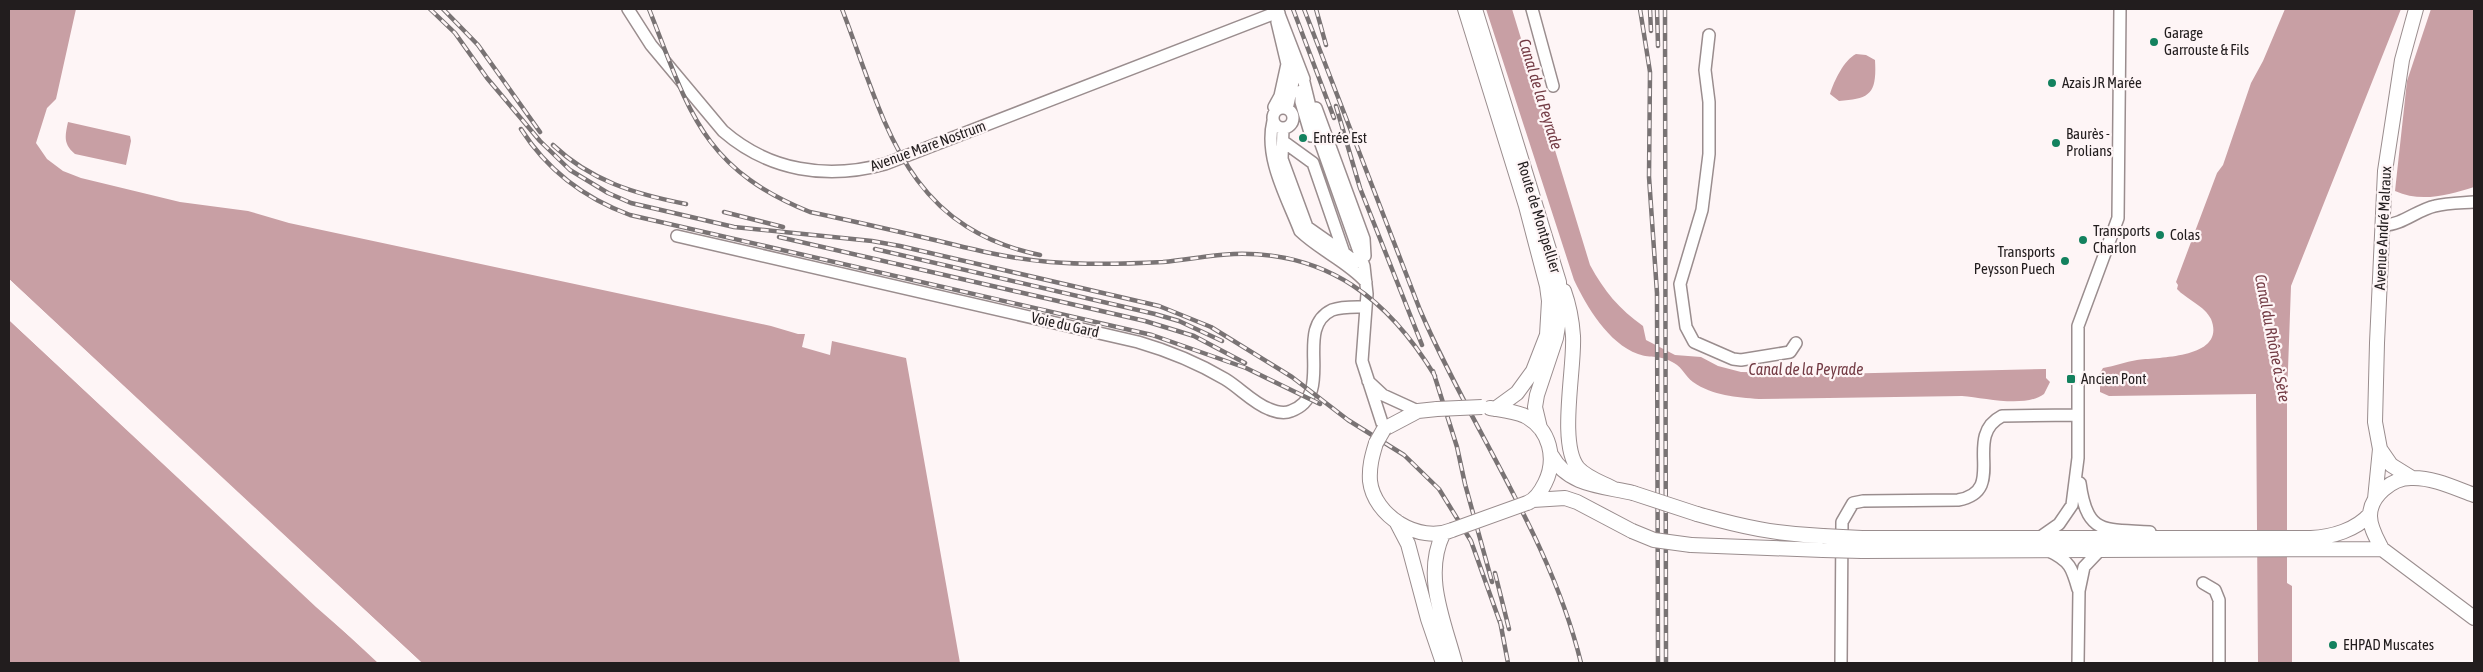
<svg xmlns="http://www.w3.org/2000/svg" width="2483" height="672" font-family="'Asap Condensed',sans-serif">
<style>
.water{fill:#c89fa4}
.pier{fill:#fef5f6}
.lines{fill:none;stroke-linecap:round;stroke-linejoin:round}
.minor-casing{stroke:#9a8d8e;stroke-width:14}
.major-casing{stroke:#9a8d8e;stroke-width:16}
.minor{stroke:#fff;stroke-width:11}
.major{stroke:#fff;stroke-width:14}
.rail-casing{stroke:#797374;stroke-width:4.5}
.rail{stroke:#fef5f6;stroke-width:2.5;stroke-dasharray:8;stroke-linecap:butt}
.major-bridge-casing{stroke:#9a8d8e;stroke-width:16;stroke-linecap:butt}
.major-bridge{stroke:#fff;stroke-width:14}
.poi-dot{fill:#13815e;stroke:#fef5f6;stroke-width:2}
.labels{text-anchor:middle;stroke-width:4.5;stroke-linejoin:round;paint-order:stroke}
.poi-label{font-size:15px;fill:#221d1e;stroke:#fef5f6;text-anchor:start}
.street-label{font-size:15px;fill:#221d1e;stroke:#fef5f6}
.water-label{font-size:16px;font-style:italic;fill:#733b44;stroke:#fef5f6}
</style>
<rect width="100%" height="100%" fill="#fef5f6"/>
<!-- water -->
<path class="water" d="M9 9H76L56 99 47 108 36 143 47 159 63 171 81 178 180 202 248 211 289 223 771 326 798 334H805L802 347 830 355 832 341 906 358 960 663H422L9 279Z
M1486 9H1512L1590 265C1604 291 1619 309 1643 326L1646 340 1675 355 1701 357 1718 366 1741 372 1832 374 2046 369V378L2050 382 2044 394C2025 408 1985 398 1962 396L1759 399C1736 397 1713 396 1693 382 1685 376 1683 368 1674 363 1659 354 1652 359 1638 354 1608 343 1587 307 1574 280Z
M2285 9H2401L2291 286 2287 397V583L2292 586V663H2258L2256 394 2109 396 2100 392V385L2095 382 2103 368C2115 366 2125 362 2137 360 2158 357 2227 359 2211 319 2205 306 2186 299 2177 289L2178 285 2176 282 2217 173 2223 165 2251 83 2263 61Z
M2431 9H2474V187C2448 195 2421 203 2395 191L2407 81Z
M1856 54 1866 55 1875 60C1877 94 1870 99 1839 101L1830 94C1834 81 1844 60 1856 54Z
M68 122 130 136 131 141 126 165 75 154C63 144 65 136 68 122Z
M9 320 378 663H9Z"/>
<!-- pier -->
<path class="pier" d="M9 279 197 455 422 663H418L195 457 9 282Z
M9 317 379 661 380 663 316 607 9 320Z"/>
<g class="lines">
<!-- minor casing -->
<g class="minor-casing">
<path id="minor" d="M628 9 651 45 723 131C769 171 827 180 885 164L1270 15 1279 13
M1277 9 1304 79
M1532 9 1553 86
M1709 35 1705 70 1709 102V154L1702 210 1680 284 1686 327 1694 342 1733 359 1741 360 1790 352 1796 343
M1302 74 1315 127 1364 266 1367 294 1362 361 1384 429
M1301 91V102L1311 136
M1274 107 1280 96 1287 64 1277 22
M1273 118a10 10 0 1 1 20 0a10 10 0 1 1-20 0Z
M1316 108 1364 239 1365 256
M1287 109 1297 64
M1273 121C1264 158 1287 197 1300 231 1321 251 1347 261 1366 282
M1283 128 1282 159 1307 227 1344 253
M1284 142 1313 163 1344 253 1356 262
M2384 225C2402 225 2417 210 2435 206 2447 203 2461 203 2474 202
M677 236 1138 342C1169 351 1198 363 1225 379 1240 388 1253 403 1269 409 1276 412 1284 414 1291 411 1337 394 1292 329 1332 310 1343 306 1355 307 1366 307
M1368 381 1383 395 1418 411
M2080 483C2087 535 2103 529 2150 532
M2039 538 2059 524 2072 505 2078 458V326L2118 218 2120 9
M2049 551C2070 561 2072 568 2078 589
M2203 583 2215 590 2219 600V663
M1841 663 1842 522 1853 503 1863 501 1958 500C2009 491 1961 437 2002 416L2078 415
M2078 663 2079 591 2084 567 2102 548"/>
</g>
<!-- major casing -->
<g class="major-casing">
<path id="major" d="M1465 9 1526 206 1547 286 1549 301 1547 335 1533 371 1517 393 1495 409
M1475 9 1559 282V320L1556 338 1537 395 1535 407 1540 428
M1564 291C1569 305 1572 321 1573 336 1575 367 1558 444 1578 468 1587 478 1603 483 1614 489
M1490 408C1502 410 1514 411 1525 416 1550 429 1557 459 1545 483 1541 491 1536 500 1527 503
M1384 429 1418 411 1437 409
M1376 443C1372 456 1369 467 1370 481 1374 516 1419 544 1452 530
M2380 449 2391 465 2412 478
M1552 456C1568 486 1603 486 1633 493
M2474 495C2455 488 2432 477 2411 478 2392 478 2370 496 2370 516 2370 528 2377 539 2382 549L2474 618
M2375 499 2380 449 2375 422 2377 343 2385 171 2402 60 2416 9
M1533 500 1565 498 1577 502 1632 531
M1697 514C1743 527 1775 534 1823 536
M1396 521 1408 544 1428 619 1443 663
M1443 534C1423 576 1444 621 1455 663
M1862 538H2311C2332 537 2356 530 2370 514
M1691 545 1823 550
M1862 551 2382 549"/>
</g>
<!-- minor -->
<use href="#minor" class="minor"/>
<!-- major -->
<use href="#major" class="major"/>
<!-- rail casing -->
<g class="rail-casing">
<path id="rail" d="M430 9 455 33 487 78 540 141 570 170 608 193 631 203 734 227 872 241 900 246 1159 306 1211 327 1292 377 1348 420 1404 455 1439 489 1471 541 1502 628
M443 9 478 45 540 132
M649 9C689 110 701 168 810 212 853 221 896 231 939 241 975 250 1012 259 1050 262 1087 265 1126 264 1163 262 1187 260 1210 255 1234 254 1328 251 1389 300 1435 376
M842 9C885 121 904 227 1040 255
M1293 9 1334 118
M1304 9 1420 310C1471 429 1550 536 1581 663
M1316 9 1326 45
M1640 9 1650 72 1649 177 1657 293 1658 663
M1650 9 1651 31
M1657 9 1658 46
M1665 9 1666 663
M1336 106 1360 188 1422 345
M521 129C547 170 584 198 630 215L1152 335 1246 368 1320 404
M553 145C591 181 635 194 686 204
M724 212 783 227
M779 237 1145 321 1194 336 1245 363
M875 249 1155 314 1179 321 1222 341
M1433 371 1457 447 1465 484 1492 582
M1495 573 1509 629
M1500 621 1508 663"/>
</g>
<!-- rail -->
<use href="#rail" class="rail"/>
<!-- major-bridge casing -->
<g class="major-bridge-casing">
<path id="major-bridge" d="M1437 409 1482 407
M1376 443 1384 429
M1633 493 1697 514
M1452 530 1527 503
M1632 531 1654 540 1691 545
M1823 536 1862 538
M1823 550 1862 551"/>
</g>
<!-- major-bridge -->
<use href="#major-bridge" class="major-bridge"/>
</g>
<!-- markers -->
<g class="poi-dot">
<circle cx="2154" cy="42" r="5"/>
<circle cx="2052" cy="83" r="5"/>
<circle cx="1303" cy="138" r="5"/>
<circle cx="2056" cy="143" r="5"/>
<circle cx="2160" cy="235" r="5"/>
<circle cx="2083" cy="240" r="5"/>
<circle cx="2065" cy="261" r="5"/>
<rect x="2066" y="374" width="10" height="10" rx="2.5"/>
<circle cx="2333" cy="645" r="5"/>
</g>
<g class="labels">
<!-- poi labels -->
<g class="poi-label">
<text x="2164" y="38">Garage<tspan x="2164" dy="17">Garrouste &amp; Fils</tspan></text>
<text x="2062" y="88">Azais JR Marée</text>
<text x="2066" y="139">Baurès -<tspan x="2066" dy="17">Prolians</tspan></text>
<text x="1313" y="143">Entrée Est</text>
<text x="2093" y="236">Transports<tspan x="2093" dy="17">Charlon</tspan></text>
<text x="2170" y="240">Colas</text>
<text x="2055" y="257" text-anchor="end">Transports<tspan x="2055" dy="17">Peysson Puech</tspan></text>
<text x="2081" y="384">Ancien Pont</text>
<text x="2343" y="650">EHPAD Muscates</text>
</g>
<!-- street labels -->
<g class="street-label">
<text transform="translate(928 146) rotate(-20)" y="5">Avenue Mare Nostrum</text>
<text transform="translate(1539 217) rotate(73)" y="5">Route de Montpellier</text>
<text transform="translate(2383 228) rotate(-87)" y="5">Avenue André Malraux</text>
<text transform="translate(1065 325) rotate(13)" y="5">Voie du Gard</text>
</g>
<!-- water labels -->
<g class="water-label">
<text transform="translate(1541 94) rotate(73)" y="6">Canal de la Peyrade</text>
<text transform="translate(2273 338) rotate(79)" y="6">Canal du Rhône à Sète</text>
<text x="1806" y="375">Canal de la Peyrade</text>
</g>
</g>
<!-- border -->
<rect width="2483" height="672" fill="none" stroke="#221d1e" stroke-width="20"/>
</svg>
